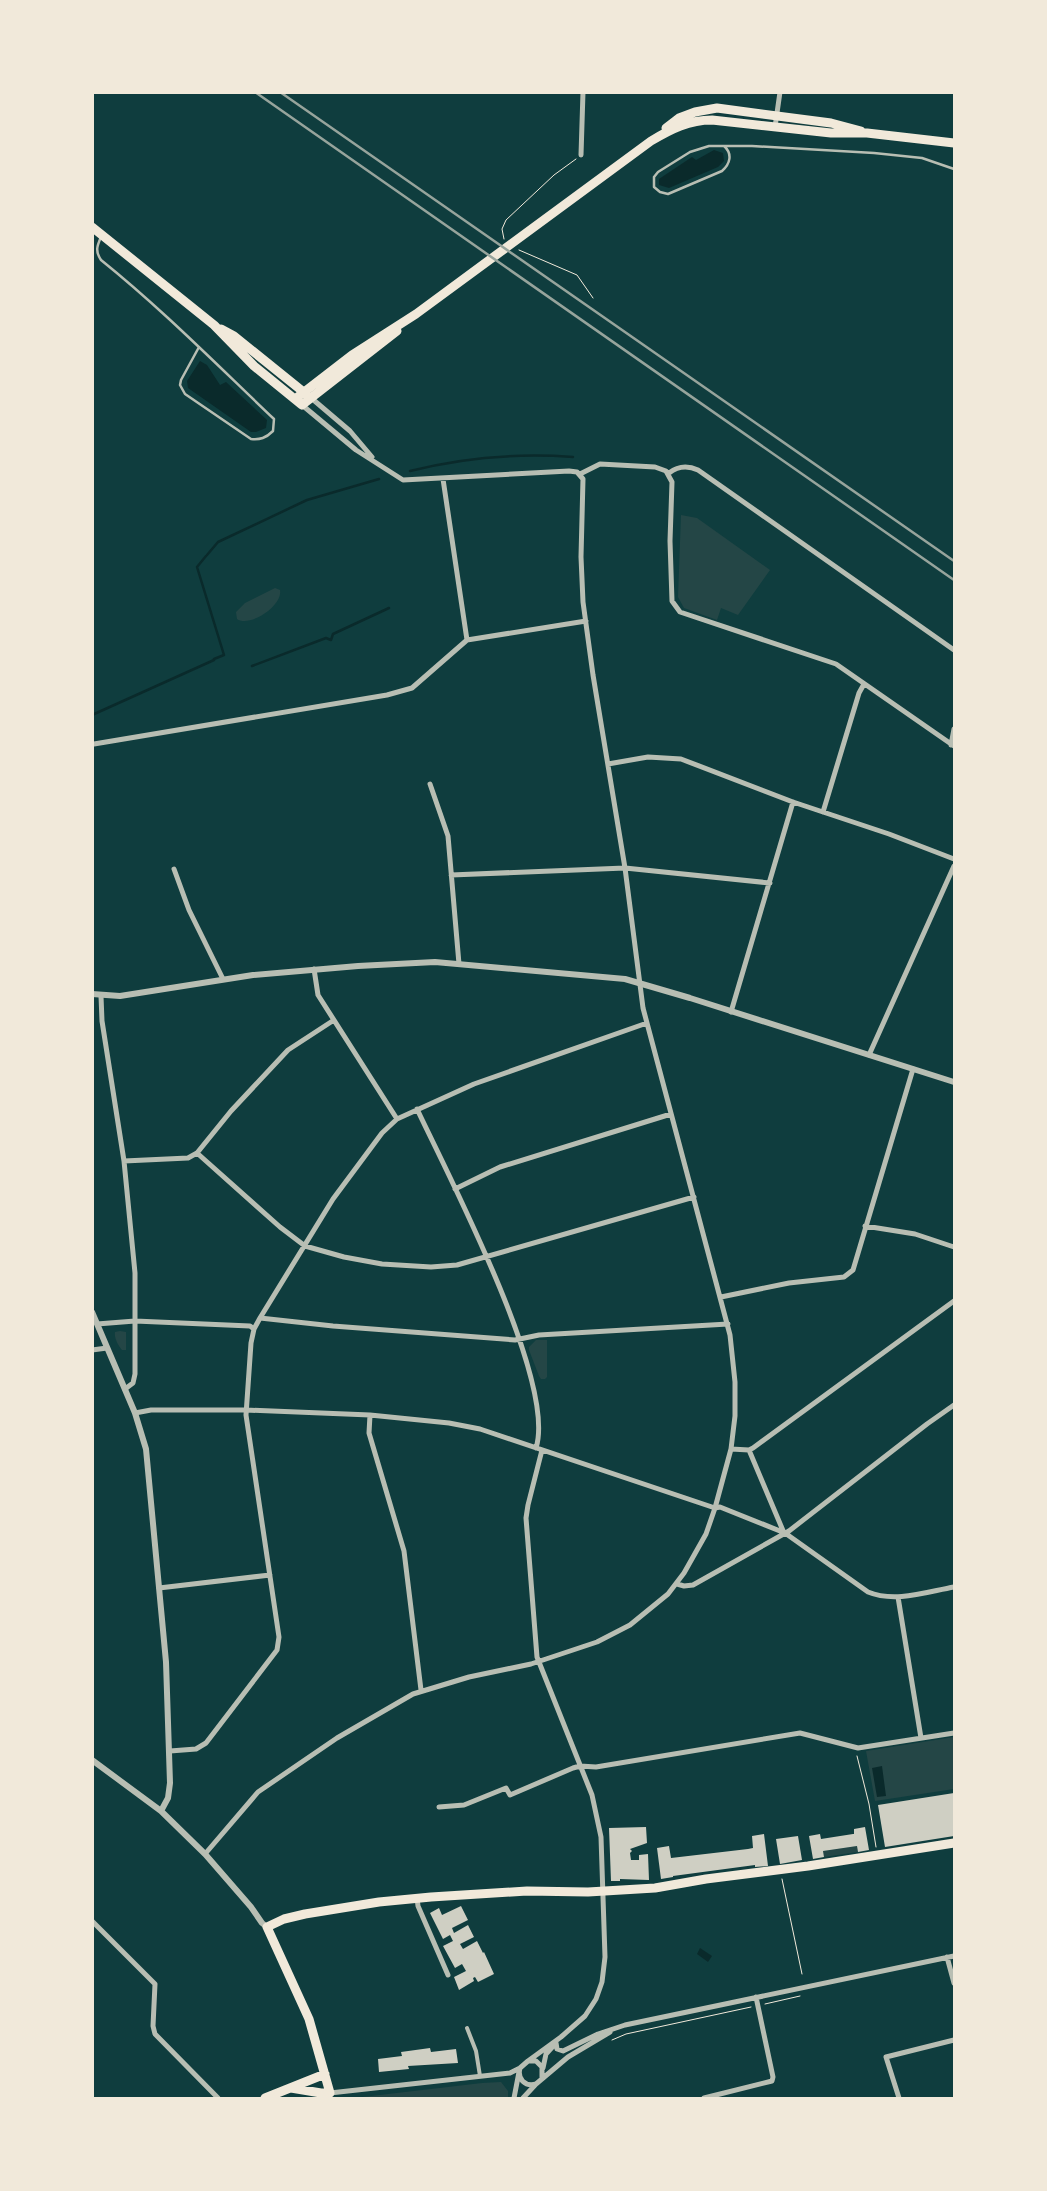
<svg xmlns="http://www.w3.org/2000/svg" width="1047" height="2191" font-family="'Nunito Sans',sans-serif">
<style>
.green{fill:#244646}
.water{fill:#0a2a2b}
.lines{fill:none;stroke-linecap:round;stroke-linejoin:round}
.stream{stroke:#0a2a2b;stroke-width:2.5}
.building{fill:#cfcfc3}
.path{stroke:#f1e9da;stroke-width:1}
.service{stroke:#b8beb3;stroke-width:2.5}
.pedestrian{stroke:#b8beb3;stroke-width:4}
.minor{stroke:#b8beb3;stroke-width:5}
.tertiary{stroke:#b8beb3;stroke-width:6}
.primary{stroke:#f1e9da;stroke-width:9}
.rail{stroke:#97a49c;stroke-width:2.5}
</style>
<rect width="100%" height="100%" fill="#0f3d3e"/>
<!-- green -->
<path class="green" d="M681 515 697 518 770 570 738 615 721 608 717 620 684 608 678 597Z
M275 588 280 590C283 606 249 628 237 619L236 612 245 603Z
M120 1331 126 1332V1350H122C118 1345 114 1338 115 1332Z
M536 1340H547V1377L545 1379H541L539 1376 529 1350V1347Z
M954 1737V1789L875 1801 866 1751Z
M857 1846 858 1852 824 1857 823 1851Z
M501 2082 508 2091V2098H354L482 2083Z"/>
<!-- water -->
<path class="water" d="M714 150 723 153 724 161 718 167 669 188 659 185V179L692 157 696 160Z
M200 361 207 365 220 385 226 382 267 420 266 428 256 432H251L188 388 187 381Z
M882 1766 886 1796 877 1797 872 1768Z
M700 1948 712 1956 708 1962 697 1954Z"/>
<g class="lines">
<!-- stream -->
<path class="stream" d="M410 471C465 457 518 453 573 457
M207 555 218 542 307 500 379 479
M206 556 197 567 224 655 214 659
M252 666 326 638 331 640 333 634 389 608
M92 715 214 660"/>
</g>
<!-- building -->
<path class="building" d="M954 1793V1836L885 1847 878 1805Z
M646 1827 647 1843 630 1849 632 1851 630 1853 631 1860H639V1855L648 1854 649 1880 620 1879V1881H611L609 1828Z
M865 1827 869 1850 858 1852 857 1846 823 1851 824 1857 813 1859 809 1836 820 1834 821 1839 853 1834H854V1829Z
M764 1834 768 1866 755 1867V1865L673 1876V1877L661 1879 657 1848 669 1846 671 1858 748 1849 753 1848 752 1836Z
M798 1836 802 1860 780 1864 776 1839Z
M461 1906 468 1920 452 1928 454 1933 468 1925 474 1937 460 1944 463 1949 477 1941 483 1953 484 1952 494 1974 478 1982 475 1977 473 1978 474 1981 459 1990 454 1977 466 1971 462 1964 455 1968 443 1946 453 1941 450 1935 443 1939 430 1913 439 1908 442 1915Z
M430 2048 431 2052 456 2049 458 2063 408 2066 409 2069 379 2072 378 2059 402 2056 401 2052Z"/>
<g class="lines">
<!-- path -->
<path class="path" d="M504 239 502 229 506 220 554 175 576 159
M519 250 577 275 593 298
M857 1756 869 1804 876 1847
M782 1879 802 1974
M765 2004 800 1996
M612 2040 626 2034 751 2007"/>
<!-- service -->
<path class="service" d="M724 146C733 154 730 164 722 171L668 194 660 192 654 187V177L658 172 690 152 709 146H752L874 153 922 158 954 169
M101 237C97 246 95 251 101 260 162 309 217 365 274 419L273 431C266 438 260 440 251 439L185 394 180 385 181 380 199 347"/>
<!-- pedestrian -->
<path class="pedestrian" d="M467 2028 476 2051 480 2076"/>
<!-- minor -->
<path class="minor" d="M775 127 780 92
M581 155 583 92
M310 397 350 431 372 457
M669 473C678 466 687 465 698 470L954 650
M580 474 600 464 655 467 666 471 672 482 670 541 672 601 680 612 836 664 954 746
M443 479 467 640
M94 744 387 695 412 688 467 640 586 621
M951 745 954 729
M608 764 648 757 681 759 793 802 889 834 954 859
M430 784 448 836 459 964
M823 812 859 693 864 684
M174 869 189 910 223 979
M451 875 625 868 770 883
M314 969 318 995 397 1119
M101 996 102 1021 124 1161 135 1273V1374L133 1383 125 1389
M731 1012 793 802
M869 1055 954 866
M417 1109C448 1175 557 1382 536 1448
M197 1153 280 1227 305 1246 344 1257 382 1264 431 1267 457 1265 694 1197
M124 1161 188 1158 197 1153 231 1111 288 1050 334 1020
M455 1189 500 1167 671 1114
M865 1226 915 1234 954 1247
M721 1297 789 1283 844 1277 853 1270 913 1069
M260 1318 333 1326 515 1340 539 1335 728 1324
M97 1324 135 1321 250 1326 254 1329
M92 1350 107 1348
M135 1413 151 1410H246L370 1415 449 1423 480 1429 715 1508 720 1507 785 1533 868 1592C895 1603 926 1592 954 1587
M370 1415 369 1433 404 1551 421 1690
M731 1449 749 1450 753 1448 954 1301
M749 1450 784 1533
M677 1584 684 1586 693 1585 789 1531 927 1424 954 1405
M159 1588 270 1575
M898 1597 921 1738
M170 1751 196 1749 206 1743 277 1650 279 1637 246 1415 251 1343 254 1329 260 1318 333 1199 382 1133 397 1119 474 1084 647 1023
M439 1807 464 1805 506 1788 510 1795 573 1768 580 1766 596 1767 800 1733 858 1748 954 1733
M205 1854 258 1792 337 1738 413 1694 469 1677 531 1664 597 1642 630 1625 668 1594 684 1573 706 1534 715 1508 731 1449 735 1416V1382L730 1335 643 1008 625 868 593 675 583 602 581 557 583 479 577 472 569 471 403 480 356 450 302 405
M417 1898 418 1906 448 1975
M92 1921 155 1984 153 2026 155 2034 218 2098
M947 1957 954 1983
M556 2043 557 2049 563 2051 598 2034 625 2025 954 1956
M528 2061 561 2037 585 2016 596 1999 602 1982 605 1957 601 1837 592 1795 537 1657 526 1518 528 1505 542 1450
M543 2068 546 2054 556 2043
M542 2078V2067L536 2061H528L520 2068C517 2079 525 2087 536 2084L568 2057 610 2032
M330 2093 510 2073 520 2068
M514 2098 519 2072
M523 2098 536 2084
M704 2098 772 2081 773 2077 756 1997
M899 2098 886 2057 954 2040"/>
<!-- tertiary -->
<path class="tertiary" d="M92 994 120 996 253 975 358 966 435 962 625 979 690 998 954 1082
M92 1312 135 1413 146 1449 166 1662 170 1783 168 1798 161 1811
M92 1760 161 1811 205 1854 251 1907 262 1923 267 1927"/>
<!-- primary -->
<path class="primary" d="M666 128 679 118 695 112 717 108 831 123 861 131
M92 227 214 325 254 366 302 405 397 331
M221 329 234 336 306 394
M295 399 352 355 416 314 651 141C671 129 689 120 712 120L831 133H867L954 143
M291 2088 321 2093H330L309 2019 267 1927 284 1919 305 1914 379 1902 431 1897 527 1891 588 1892 655 1888 706 1879 808 1866 954 1843
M265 2098 325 2074"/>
<!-- rail -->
<path class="rail" d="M255 92 954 580
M280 92 954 561"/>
</g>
<!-- border -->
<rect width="1047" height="2191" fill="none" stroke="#f1e9da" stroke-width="188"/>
</svg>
